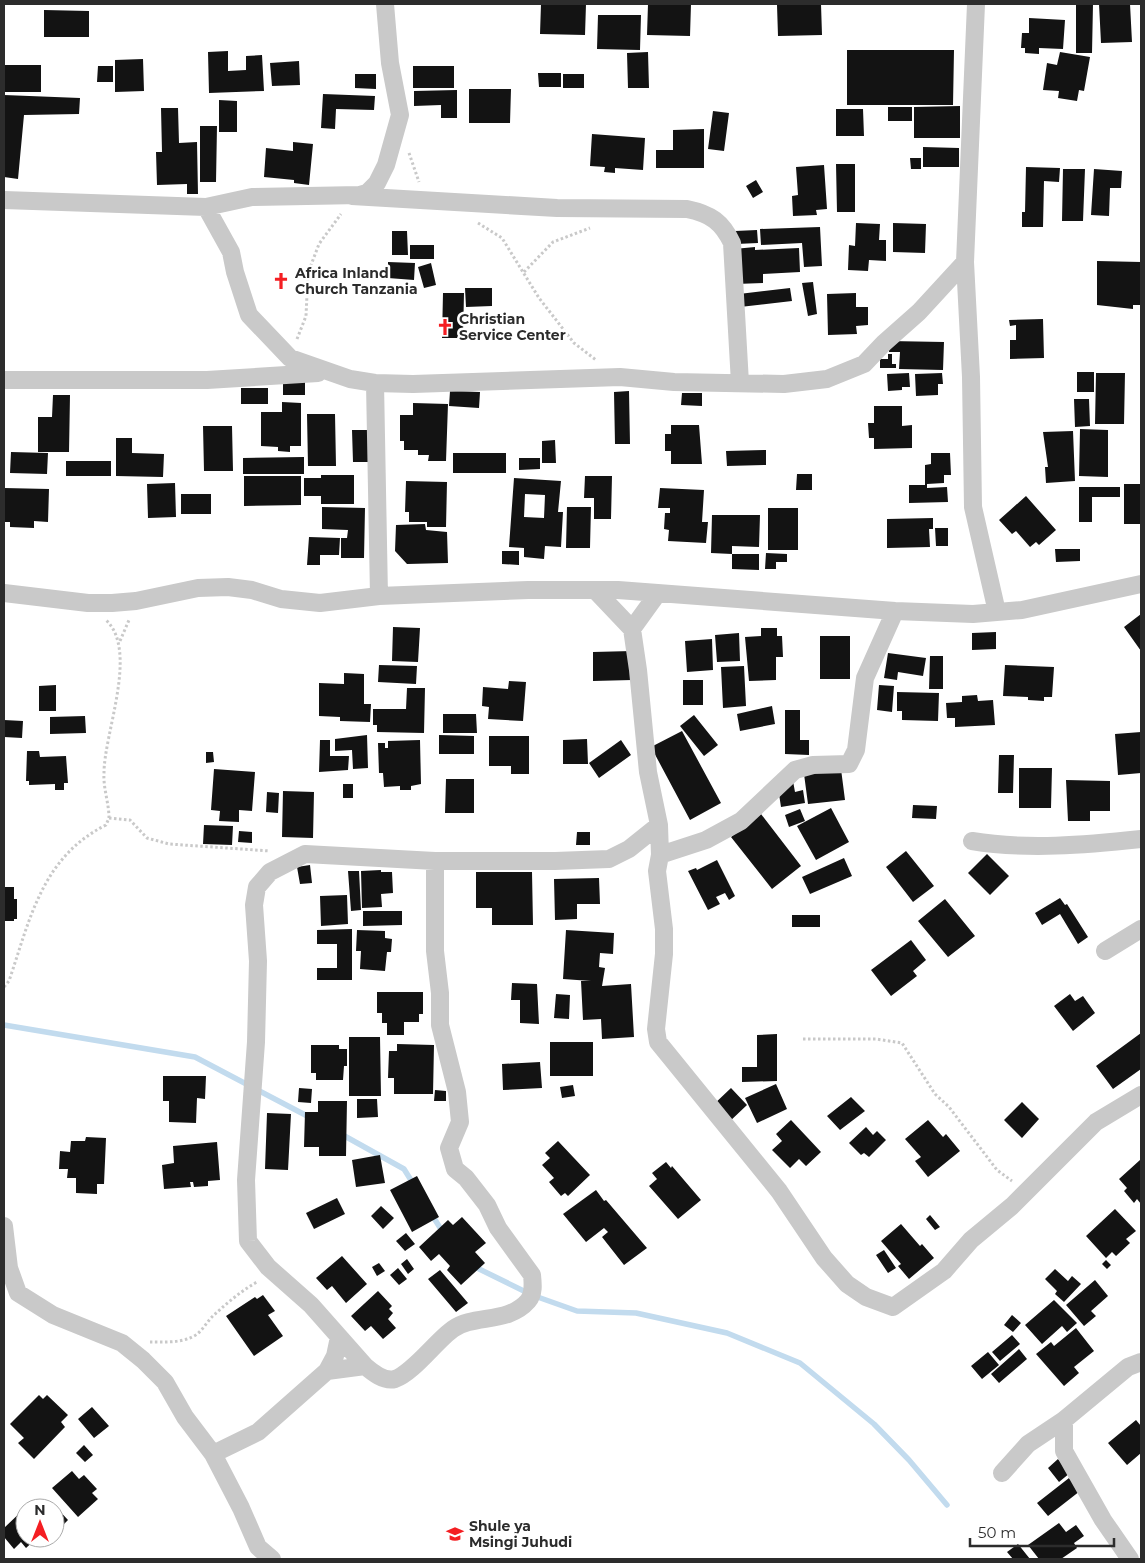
<svg xmlns="http://www.w3.org/2000/svg" width="1145" height="1563" font-family="Montserrat,sans-serif">
<style>
.lines{fill:none;stroke-linecap:round;stroke-linejoin:round}
.stream{stroke:#c2dbee;stroke-width:5.5}
.building{fill:#131313;fill-rule:evenodd}
.path{stroke:#c9c9c9;stroke-width:3;stroke-dasharray:2.5 2.5;stroke-linecap:butt}
.minor{stroke:#c9c9c9;stroke-width:18}
.labels{text-anchor:middle;stroke-width:5;stroke-linejoin:round;paint-order:stroke}
.poi-label{font-size:14px;font-weight:bold;fill:#2c2c2c;stroke:#fff;text-anchor:start}
</style>
<rect width="100%" height="100%" fill="#fff"/>
<g class="lines">
<!-- stream -->
<path class="stream" d="M4 1025 195 1057 311 1118
M341 1134 404 1169 414 1185
M432 1215 444 1234
M473 1266 532 1295 577 1311 636 1313 727 1333 800 1363 874 1424 909 1460 947 1505"/>
</g>
<!-- building -->
<path class="building" d="M541 4H586L585 35 540 34Z
M648 4H691L690 36 647 35Z
M821 4 822 35 778 36 777 5Z
M1076 4H1093L1092 53H1076Z
M1099 4H1130L1132 42 1101 43Z
M44 10 89 11V37H44Z
M598 15H641L640 50 597 49Z
M1029 18 1065 20 1063 49 1039 48V54L1025 53V48H1021L1022 33H1029Z
M847 50H954L953 105H847Z
M228 51V71L246 70V56L262 55 264 91 209 93 208 52Z
M648 52 649 88H628L627 53Z
M1060 52 1090 57 1084 91 1079 90 1077 101 1058 98 1059 91 1043 90 1047 63 1057 65Z
M143 59 144 91 115 92V60Z
M299 61 300 85 272 86 270 63Z
M5 65H41V92H5Z
M98 66H113V82H97Z
M413 66H454V88H413Z
M538 73H561V87H539Z
M355 74H376V89L355 88Z
M563 74H584V88H563Z
M469 89H511L510 123H469Z
M457 90V118H441V105L414 106V91Z
M323 94 375 96 374 110 336 109 335 129 321 128Z
M4 95 80 98 79 114 24 115 18 179 4 177Z
M219 100 237 101V132H219Z
M960 106V138H914V107Z
M888 107H912V121H888Z
M161 108H178L179 143 197 142 198 194H187V184L157 185 156 152H162Z
M836 109H863L864 136H836Z
M713 111 729 113 724 151 708 149Z
M200 126H217L216 182H200Z
M704 129V168H656V150H673V130Z
M592 134 645 138 643 170 615 168V173L604 172 605 167 590 166Z
M293 142 313 144 309 185 294 183V180L264 177 266 148 293 151Z
M923 147 959 148V167H923Z
M910 158H921V169H911Z
M836 164H855V212H837Z
M824 165 827 209 816 210 817 215 793 216 792 196 798 195 796 167Z
M1026 167 1060 168 1059 182 1044 181 1043 227H1022V212H1025Z
M1063 169H1085L1083 221H1062Z
M1094 169 1122 171 1121 188H1110L1109 216 1091 215Z
M756 180 763 192 753 198 746 186Z
M856 223 880 224 879 240H886V261L869 260 868 271 848 270 849 245 855 246Z
M893 223 926 224 925 253 893 252Z
M820 227 822 266 804 267 802 243 761 245 760 229Z
M757 230 758 243 736 244 735 231Z
M392 231H407L408 255H392Z
M410 245H434V259H410Z
M755 247V250L799 248 800 272 763 274V283L736 284 734 249Z
M1097 261 1141 262V305H1133V309L1097 305Z
M388 262 415 263 414 280 388 278Z
M431 263 436 285 424 288 418 267Z
M813 282 817 314 808 316 802 283Z
M465 288H492V306L466 307Z
M790 288 792 301 740 307 739 294Z
M443 293H464L463 338H442Z
M856 293V307H868V325L856 326 857 334 828 335 827 294Z
M1043 319 1044 358 1010 359V340H1016V325L1010 326 1009 320Z
M889 341 944 342 943 370 899 369 900 352H889Z
M888 354H892V364H896V368H880V359H888Z
M1077 372H1094V392H1077Z
M909 373 910 387H902V390L888 391 887 374Z
M942 373 943 384H938V395L916 396 915 374Z
M1096 373H1125L1124 424H1095Z
M305 379V395H283V380Z
M241 388H268V404H241Z
M450 391 480 392 479 408 449 406Z
M629 391 630 444H615L614 392Z
M682 393H702V406L681 405Z
M53 395H70L69 452H38V417H52Z
M1074 399H1089L1090 426 1075 427Z
M282 402 301 403V446H290V452L278 451V447L261 446V412H282Z
M413 403 448 404 446 461H428L429 455H418V450H404V441H400V415H413Z
M874 406H902V426L912 425V448L874 449V438H869L868 423H874Z
M307 414H335L336 466H308Z
M671 425H699L702 464H671V451H665V434H671Z
M203 426H232L233 471H204Z
M1080 429 1108 430V477L1079 476Z
M352 430H370V462H353Z
M1073 431 1075 481 1046 483 1045 467H1048L1043 432Z
M116 438H132V453L164 454 163 477 116 476Z
M555 440 556 463H542V441Z
M766 450V465L727 466 726 451Z
M11 452 48 453 47 474 10 473Z
M453 453H506V473H453Z
M931 453H950L951 475H944V483L927 484V488L947 487 948 502 909 503V485H925V465L931 464Z
M304 457V474H243V458Z
M519 458H540V469L519 470Z
M66 461H111V476H66Z
M797 474H812V490H796Z
M321 475H354V504H321V496H304V478H321Z
M244 476H301V505L244 506Z
M585 476H612L611 519H594V498H584Z
M514 478 561 481 558 512H563L561 547 545 546 544 559 524 557V548L509 547ZM525 494 545 495 544 518 524 517Z
M406 481 447 482 446 527H427V522H409V512H405Z
M175 483 176 517 148 518 147 484Z
M1124 484H1141V524H1124Z
M1079 487H1120V497H1092V522H1079Z
M4 488 49 489 48 522 34 521V528L10 527V522H4Z
M660 488 704 490 702 522H708L706 543 668 541 669 530 664 529 665 513H670V508H658Z
M181 494H211V514H181Z
M1026 496 1056 530 1039 545 1036 542 1030 547 1016 531 1012 534 999 520Z
M322 507 365 508 364 558H341V538H347L348 530 322 529Z
M567 507H591L590 548H566Z
M768 508H798V550H768Z
M712 515H760L759 547 732 546V554H759V570L732 569V554L711 553Z
M933 518V529H929L930 547 887 548V519Z
M425 524 426 530 447 532 448 563 407 564 395 551 396 525Z
M935 528H948V546H936Z
M309 537 340 538 339 555H320V565H307Z
M1055 549H1080V561L1056 562Z
M502 551H519V565L502 564Z
M766 553 787 554V562H776V569H765Z
M1141 614V651L1124 627Z
M393 627 420 628 418 662 392 661Z
M761 628H777V636H782L783 657H776V680L749 681 745 637 761 636Z
M996 632V649L972 650V633Z
M739 633 740 661 717 662 715 635Z
M820 636H850V679H820Z
M712 639 713 670 687 672 685 641Z
M632 651V680L593 681V652Z
M888 653 926 658 923 676 898 672 897 680 884 678Z
M930 656H943V689H929Z
M379 665 417 666 416 684 378 682Z
M1005 665 1054 667 1052 697H1044V701L1028 700V697L1003 696Z
M744 666 746 706 723 708 721 667Z
M344 673 364 674V704H371L370 722 340 721V717L319 716V683L344 684Z
M683 680H703V705H683Z
M509 681 526 682 523 721 488 719 489 707 482 706 483 687 508 689Z
M56 685V711H39V686Z
M879 685 894 686 892 712 877 710Z
M407 688H425L424 733 377 732V725H373V709H406Z
M897 692 939 693 938 721 902 720V711H897Z
M977 695 978 701 993 700 995 725 955 727V718H947L946 703 962 702V696Z
M772 706 775 724 740 731 737 714Z
M785 710H800V740H809V755L785 754Z
M443 714H476L477 733H443Z
M694 715 718 745 704 756 680 726Z
M85 716 86 733 50 734V717Z
M4 720 23 721 22 738 4 737Z
M682 731 721 803 690 820 651 747Z
M1141 732V773L1118 775 1115 734Z
M367 735 368 768 353 769 352 750 335 751V739Z
M439 735 474 736V754H439Z
M489 736H529V774H511V766H489Z
M587 739 588 764H563V740Z
M320 740H330V756H349L348 770 319 772Z
M420 740 421 784 411 786V790H400V786L384 787 383 773H379L378 743H385V748H388V741Z
M621 740 631 755 599 778 589 763Z
M27 751H39L40 757 66 756 68 783H64V790H55V784L29 785V781H26Z
M206 752H213L214 762 206 763Z
M999 755H1014L1013 793H998Z
M1019 768H1052L1051 808H1019Z
M214 769 255 772 252 811 239 810V822L219 821 220 811 211 810Z
M841 769 845 800 808 804 804 774Z
M446 779H474V813H445Z
M1066 780 1110 781V811H1090V821H1068Z
M793 781 795 792 803 790 805 803 781 807 779 794Z
M343 784H353V798H343Z
M283 791 314 792 313 838 282 837Z
M267 792 279 793 278 813 266 812Z
M913 805 937 806 936 819 912 818Z
M831 808 849 842 816 860 797 826Z
M800 809 805 821 789 827 785 815Z
M761 814 801 866 772 889 731 837Z
M204 825 233 826 232 845 203 844Z
M239 831 252 832V843L238 842Z
M577 832H590V845H576Z
M906 851 934 886 913 902 886 867Z
M987 854 1009 876 990 895 968 873Z
M844 858 852 876 810 894 802 877Z
M717 860 735 896 729 900 725 893 716 897 720 904 708 910 688 871 696 868 697 870Z
M310 865 312 883 300 884 297 867Z
M381 870V872H392L393 893 381 894 382 907 362 908 361 871Z
M348 871H359L361 910 351 911Z
M476 872H532L533 925H492V908H476Z
M599 878 600 904H577V919L555 920 554 879Z
M4 887H14V899H17V919H14V921H4Z
M347 895 348 924 321 926 320 896Z
M1060 898 1065 905 1067 904 1088 937 1078 944 1060 914 1042 925 1035 913Z
M945 899 975 936 948 957 918 921Z
M363 911H402V925L363 926Z
M792 915H820V927H792Z
M352 929V980H317V968H337V944H317V930Z
M357 930 385 931V938L392 939 391 952H387L385 971 360 969 361 951H356Z
M566 930 614 933 613 954 600 953 599 967 605 968 602 986 631 984 634 1037 602 1039 601 1019 583 1020 581 981H591L563 979Z
M911 940 926 960 913 971 917 976 891 996 871 970Z
M512 983 537 984 539 1024 520 1023V1000H511Z
M377 992H423V1014H419V1022H404V1035H387V1023H382V1013H377Z
M556 994 570 995 569 1019 554 1018Z
M1070 994 1075 1001 1083 996 1095 1013 1073 1031 1054 1006Z
M1141 1033V1069L1113 1089 1096 1066Z
M777 1034V1081L742 1082V1067H757V1035Z
M349 1037H380L381 1096H349Z
M550 1042H593V1076H550Z
M397 1044 434 1045 433 1094H394V1078H388L389 1051H397Z
M311 1045H339V1049H347V1066H344L343 1080H316V1073H311Z
M540 1062 542 1088 503 1090 502 1064Z
M163 1076H206L205 1099 197 1098 196 1123 169 1122V1101H163Z
M776 1084 787 1109 757 1123 745 1098Z
M573 1085 575 1096 562 1098 560 1087Z
M299 1088 312 1089 311 1103 298 1102Z
M731 1088 747 1105 728 1123 711 1107Z
M435 1090 446 1091V1101H434Z
M851 1097 865 1111 840 1130 827 1116Z
M357 1099H377L378 1117 357 1118Z
M318 1101H347L346 1156H319V1147H304L305 1112H318Z
M1022 1102 1039 1119 1022 1138 1004 1120Z
M267 1113 291 1114 288 1170 265 1169Z
M791 1120 821 1152 806 1166 799 1159 790 1168 772 1150 782 1141 776 1134Z
M928 1120 943 1137 946 1134 960 1151 928 1177 915 1161 921 1157 905 1139Z
M866 1127 873 1135 877 1131 886 1140 869 1157 864 1153 861 1155 849 1143Z
M86 1137 106 1138 104 1184H97V1194L76 1193V1178H67L68 1169H59L60 1151 70 1152 71 1141H85Z
M558 1141 590 1175 568 1196 565 1193 561 1196 549 1182 554 1178 542 1165 550 1158 545 1153Z
M217 1142 220 1180 208 1181V1186L194 1187 193 1182H190L191 1187 164 1189 162 1165 174 1163 173 1146Z
M380 1155 385 1183 356 1187 352 1160Z
M1140 1160 1141 1162V1204L1137 1199 1134 1203 1124 1191 1127 1188 1119 1179Z
M666 1162 671 1168 672 1166 701 1200 678 1219 649 1186 657 1179 652 1173Z
M417 1176 439 1217 412 1232 390 1190Z
M596 1190 604 1201 606 1200 647 1248 624 1265 602 1237 608 1232 604 1228 586 1242 563 1214Z
M337 1198 345 1214 314 1229 306 1213Z
M381 1206 394 1218 383 1229 371 1216Z
M1115 1209 1136 1231 1126 1239 1130 1243 1116 1256 1112 1252 1106 1258 1086 1236Z
M930 1215 940 1227 935 1230 926 1219Z
M462 1217 486 1243 475 1252 485 1263 461 1285 447 1270 450 1266 439 1254 431 1261 419 1247 448 1220 453 1225Z
M901 1224 920 1246 922 1244 934 1258 909 1279 898 1266 901 1264 881 1241Z
M406 1233 415 1244 405 1251 396 1241Z
M884 1250 896 1268 888 1273 876 1255Z
M342 1256 367 1284 346 1303 332 1286 327 1290 316 1278Z
M407 1259 414 1269 408 1274 401 1264Z
M1106 1260 1111 1265 1107 1269 1102 1264Z
M379 1263 385 1271 377 1276 372 1267Z
M398 1268 407 1279 399 1285 390 1275Z
M1055 1269 1068 1281 1072 1276 1081 1284 1064 1302 1055 1294 1057 1291 1045 1279Z
M440 1270 468 1303 456 1312 428 1279Z
M1095 1280 1108 1296 1091 1311 1096 1316 1084 1326 1066 1305Z
M378 1291 392 1306 389 1309 393 1313 388 1319 396 1328 383 1339 371 1326 365 1331 351 1316Z
M263 1295 275 1311 268 1315 283 1336 254 1356 226 1316 255 1297 257 1299Z
M1054 1300 1077 1323 1067 1332 1062 1326 1042 1344 1025 1325Z
M1012 1315 1021 1323 1013 1332 1004 1325Z
M1076 1328 1094 1351 1074 1367 1079 1373 1064 1386 1036 1354 1051 1342 1054 1346Z
M1012 1335 1020 1344 1000 1361 992 1352Z
M1019 1349 1027 1359 999 1383 991 1374Z
M988 1352 999 1365 982 1379 971 1366Z
M39 1395 43 1399 47 1395 68 1415 61 1422 65 1427 34 1459 18 1443 24 1438 10 1424Z
M92 1407 109 1426 94 1438 78 1419Z
M1136 1420 1141 1426V1453L1127 1465 1108 1443Z
M84 1445 93 1455 85 1462 76 1453Z
M1058 1459 1070 1473 1059 1482 1048 1468Z
M72 1471 79 1479 84 1475 97 1489 92 1493 98 1499 78 1517 52 1488Z
M1069 1478 1080 1491 1048 1516 1037 1503Z
M55 1506 68 1520 59 1529 55 1524Z
M25 1508V1538H37L26 1548 21 1542 14 1549 4 1537V1528Z
M1059 1523 1066 1532 1076 1525 1084 1536 1074 1543 1077 1548 1061 1559H1039L1028 1545Z
M1018 1544 1030 1559H1013L1007 1552Z"/>
<g class="lines">
<!-- path -->
<path class="path" d="M409 153 419 182
M478 223 502 238 539 298 574 343 596 360
M524 272 553 242 590 228
M297 339 306 316 308 273 319 244 341 214
M120 641 129 620
M109 818 130 820 147 838 169 844 270 851
M4 987 9 981C30 919 42 857 106 825L109 818C109 803 103 788 104 773 104 733 139 651 106 620
M803 1039H876L902 1043 935 1094 949 1107 997 1170 1012 1181
M150 1342C163 1342 180 1343 192 1337 202 1333 206 1322 214 1315 227 1303 241 1291 257 1282"/>
<!-- minor -->
<path class="minor" d="M976 4 965 262 971 377 973 507 997 612
M352 196 557 208 687 209C711 214 722 222 732 243L740 383
M4 200 206 207 231 252 235 272 249 315 290 358 350 379 375 383 413 384 620 377 674 382 784 384 827 379 864 364 884 343 919 312 965 262
M206 207 252 197 360 195 367 193 377 183 386 165 400 115 390 63 385 4
M4 380H207L318 373
M375 383 379 596
M595 590 632 629
M4 593 88 603H112L136 601 198 588 228 587 252 590 281 599 320 603 379 596 528 590H618L895 611 973 614 1022 610 1141 584
M658 593 632 629 638 670 648 772 659 825 660 855 657 871 664 929V954L656 1029 658 1042 779 1191 824 1258 847 1284 866 1297 893 1307 944 1271 971 1240 1012 1206 1096 1122 1141 1095
M972 841C1026 850 1086 845 1141 839
M660 855 706 840 741 821 795 770 813 765 849 764 856 750 865 678 895 611
M435 861V951L440 993V1025L457 1092 460 1122 449 1148 455 1169 466 1178 487 1205 498 1228 532 1275C533 1284 534 1294 528 1301 508 1324 474 1314 453 1329 437 1340 413 1373 395 1379 384 1382 372 1372 365 1366L311 1305 268 1267 248 1241 246 1180 256 1042 258 961 254 905 257 887 270 872 305 854 435 861H555L609 859 629 849 659 825
M1105 951 1141 929
M4 1226 9 1268 18 1293 53 1315 122 1343 143 1360 165 1382 185 1417 213 1454 241 1508 258 1547 272 1559
M327 1371 365 1366
M1064 1420V1451L1103 1520 1130 1559
M213 1454 258 1432 327 1371 335 1356 339 1337
M1002 1473 1028 1444 1064 1420 1128 1367 1141 1362"/>
</g>
<!-- icons -->
<defs>
<g id="church-bare" transform="scale(1.35)"><path d="M-1.2-6h2.4v3.5h3.3v2.4h-3.3V6h-2.4V-.1h-3.3v-2.4h3.3Z" fill="#f41e22" stroke="#fff" stroke-width="2.5" paint-order="stroke"/></g>
<g id="school-bare" transform="scale(1.35)"><path d="M0-5L7-2L0 1L-7-2ZM-4 1L0 2.5L4 1V4Q0 6-4 4Z" fill="#f41e22" stroke="#fff" stroke-width="2.5" paint-order="stroke"/></g>
</defs>
<g fill-rule="evenodd">
<use href="#church-bare" x="281" y="281"/>
<use href="#church-bare" x="445" y="327"/>
<use href="#school-bare" x="455" y="1534"/>
</g>
<g class="labels">
<!-- poi labels -->
<g class="poi-label">
<text x="295" y="278">Africa Inland<tspan x="295" dy="16">Church Tanzania</tspan></text>
<text x="459" y="324">Christian<tspan x="459" dy="16">Service Center</tspan></text>
<text x="469" y="1531">Shule ya<tspan x="469" dy="16">Msingi Juhudi</tspan></text>
</g>
</g>
<!-- border -->
<rect width="1145" height="1563" fill="none" stroke="#2c2c2c" stroke-width="10"/>
<!-- north arrow -->
<g transform="translate(40 1523)"><circle r="24" fill="#ffffff" stroke="#ababab"/>
<path d="M0-4L9 19L0 12L-9 19Z" fill="#f41e22"/>
<text y="-8" font-size="14" font-weight="bold" text-anchor="middle" fill="#2c2c2c">N</text>
</g>
<!-- scale -->
<path d="M970 1538v8h144v-8" fill="none" stroke="#2c2c2c" stroke-width="2.5"/>
<text x="978" y="1538" font-size="15" fill="#2c2c2c" stroke="#ffffff" stroke-width="4" paint-order="stroke">50 m</text>
</svg>
